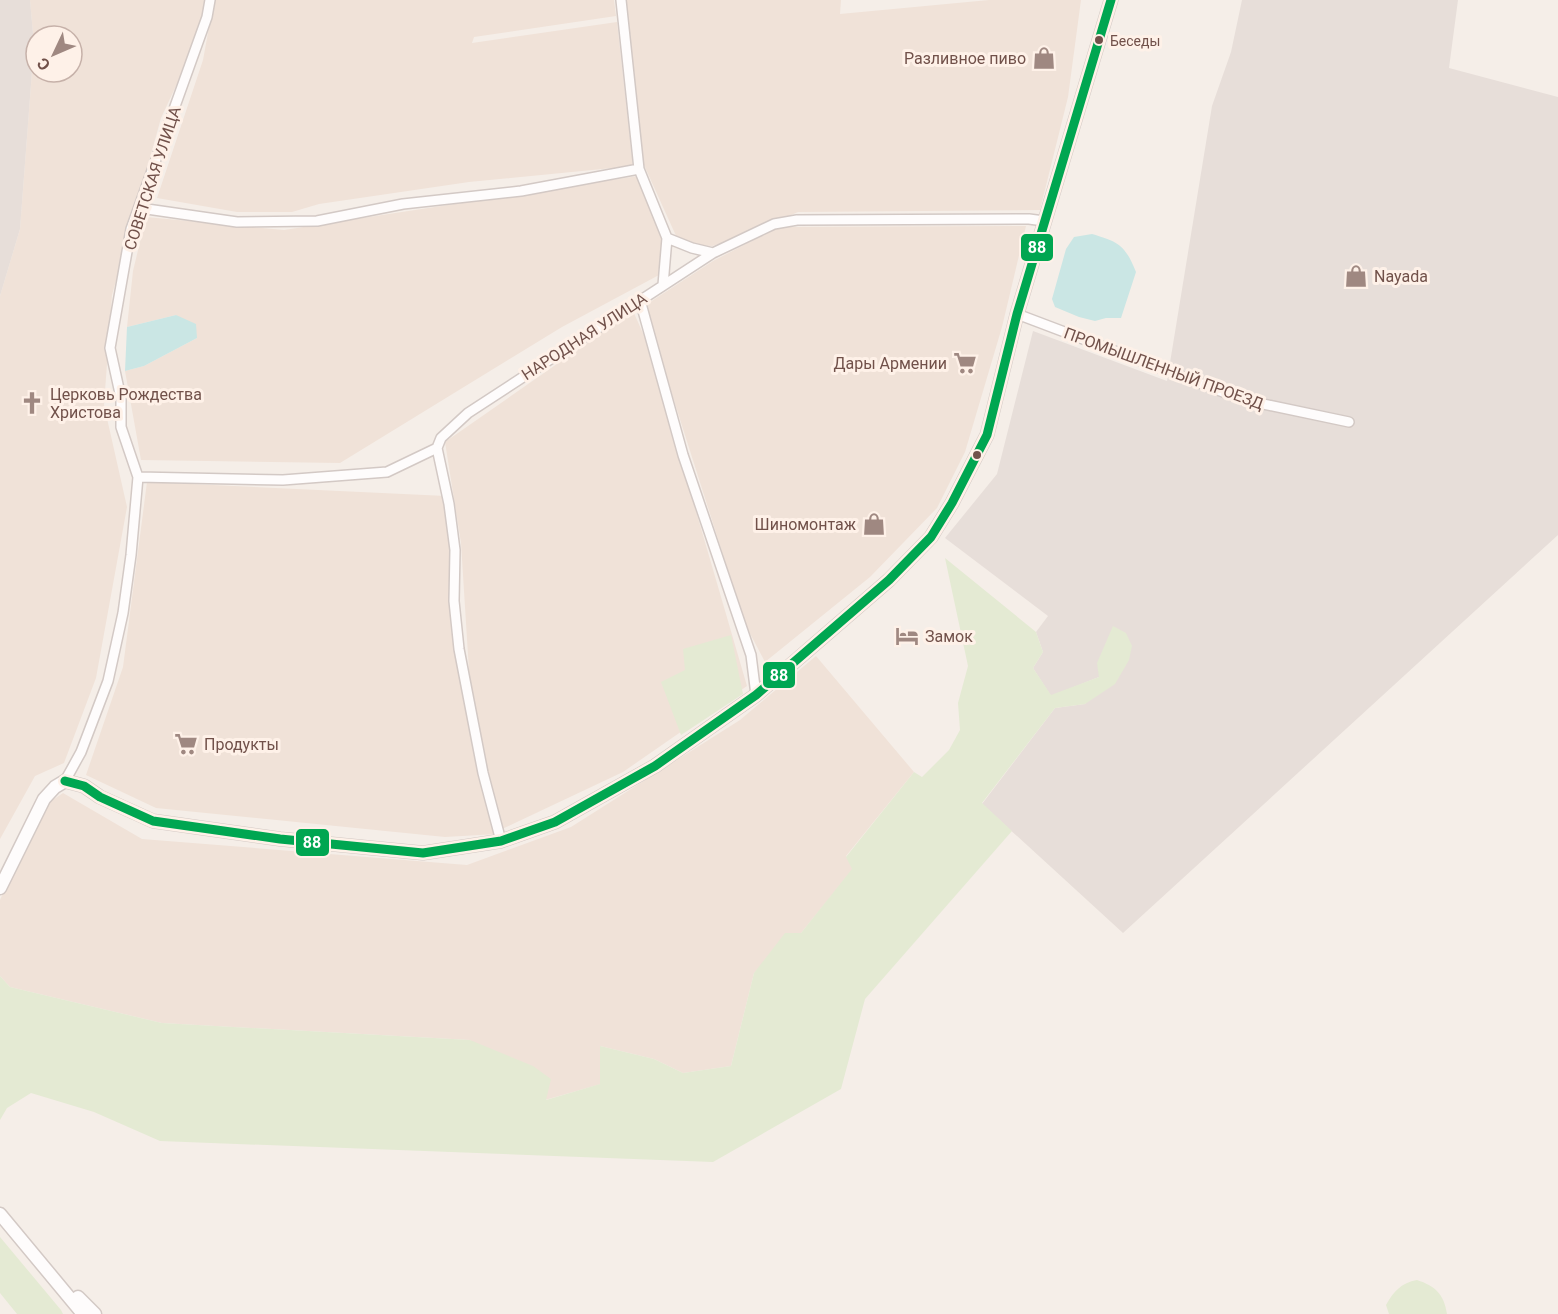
<svg xmlns="http://www.w3.org/2000/svg" width="1558" height="1314" font-family="Roboto,sans-serif">
<style>
.residential{fill:#f0e2d8;fill-rule:evenodd}
.industrial{fill:#e7ded9}
.green{fill:#e4ead3}
.water{fill:#cae6e4}
.lines{fill:none;stroke-linecap:round;stroke-linejoin:round}
.minor-casing{stroke:#d3c9c5;stroke-width:12}
.tertiary-casing{stroke:#d3c9c5;stroke-width:15}
.minor{stroke:#fefcfc;stroke-width:9}
.tertiary{stroke:#fefcfc;stroke-width:12}
.bus-1-casing{stroke:#fef1e8;stroke-width:14}
.bus-1{stroke:#00a651;stroke-width:9}
.bus-dot{fill:#71514a;stroke:#fef1e8;stroke-width:2}
.labels{text-anchor:middle;stroke-width:6;stroke-linejoin:round;paint-order:stroke}
.bus-label{font-size:14px;fill:#71514a;stroke:#fef1e8;text-anchor:start}
.poi-label{font-size:16px;fill:#71514a;stroke:#fef1e8;text-anchor:start}
.street-label{font-size:16px;fill:#71514a;stroke:#fef1e8}
.line-badge{stroke:#fef1e8;stroke-width:2}
.badge-label{font-size:16px;text-anchor:middle;font-weight:bold;fill:#fff}
</style>
<rect width="100%" height="100%" fill="#f5eee8"/>
<!-- residential -->
<path class="residential" d="M30 0H207L197 41 161 118 112 295 104 405 127 507 96 678 64 763 35 776 0 839V296L20 229 34 45ZM36 36H72V72H36Z
M214 0H614L616 16 474 37 472 43 617 22 633 166 469 182 319 204 292 212H237L157 198 203 60Z
M626 0H841L840 14 989 0H1081L1068 97 1040 210 798 212 742 236 712 246 697 245 677 238 639 154Z
M638 176 665 238 659 275 562 327 340 463 141 460 125 371 144 366 197 338 176 315 127 327 133 271 146 217 284 230Z
M1026 226 1002 327 965 452 937 508 870 577 765 662 745 624 644 306 713 261 779 227Z
M633 311 646 340 747 686 623 772 500 830 471 703 461 543 445 442Z
M147 482 446 496 453 547 455 640 497 834 445 837 156 808 86 775 123 667Z
M816 656 914 772 846 856 853 869 801 933 754 973 731 1066 683 1073 654 1059 600 1046 601 1084 545 1100 470 1040 162 1023 10 987 0 976V900L41 808 63 793 142 839 467 865 571 827 740 720Z"/>
<!-- industrial -->
<path class="industrial" d="M0 0H30L34 45 20 229 0 296Z
M1242 0H1458L1449 68 1558 97V535L1123 933 982 804 1055 708 1085 704 1099 677 1051 696 1033 668 1043 652 1036 632 1048 616 945 538 997 474 1033 331 1167 381 1212 106 1231 52Z"/>
<!-- green -->
<path class="green" d="M945 558 1036 632 1043 652 1033 668 1051 695 1099 677 1097 663 1113 626 1126 633 1132 646 1129 660 1115 684 1085 704 1055 708 982 803 1012 831 865 999 841 1089 713 1162 160 1141 94 1112 31 1093 7 1108 0 1120V976L10 987 162 1023 470 1040 533 1066 551 1079 546 1100 600 1084V1046L654 1059 683 1073 731 1066 754 973 785 933H801L852 869 846 857 914 772 922 777 949 750 960 730 958 703 968 666Z
M731 635 743 694 681 735 661 682 685 670 683 649Z
M0 1237 61 1310 63 1314H17L0 1293Z
M1417 1280C1435 1286 1444 1294 1447 1314H1389L1386 1305C1394 1291 1401 1283 1417 1280Z"/>
<!-- water -->
<path class="water" d="M1092 234C1119 242 1125 245 1136 272L1121 318H1106L1095 321 1079 317 1055 307 1052 299 1066 249 1074 237Z
M176 315 196 324 197 338 144 366 125 371 127 327Z"/>
<g class="lines">
<!-- minor casing -->
<g class="minor-casing">
<path id="minor" d="M621 0 639 169 667 238 663 285
M140 208 237 222 317 221 403 204 521 191 639 169
M667 238 692 248 713 253
M640 300 683 455 751 655 756 695
M1017 314 1244 400 1349 422
M437 448 449 504 455 550 454 601 459 649 483 773 501 841
M138 477 283 480 387 472 437 448 441 438 468 413 713 253 774 224 797 220 1029 219 1044 221
M65 781 81 752 108 681 123 613 131 555 138 477 121 427V398L110 348 131 229 207 17 210 0"/>
</g>
<!-- tertiary casing -->
<g class="tertiary-casing">
<path id="tertiary" d="M0 888 44 799 55 787 65 781 84 786 100 797 153 821 280 839 423 853 501 841 555 822 655 766 756 695 889 580 931 537 952 503 987 435 1017 314 1111 0
M0 1214 83 1314
M78 1297 95 1314"/>
</g>
<!-- minor -->
<use href="#minor" class="minor"/>
<!-- tertiary -->
<use href="#tertiary" class="tertiary"/>
<!-- bus-1 casing -->
<g class="bus-1-casing">
<path id="bus-1" d="M65 781 84 786 100 797 153 821 280 839 423 853 501 841 555 822 655 766 756 695 889 580 931 537 952 503 987 435 1017 314 1111 0"/>
</g>
<!-- bus-1 -->
<use href="#bus-1" class="bus-1"/>
</g>
<!-- icons -->
<defs>
<g id="shop-bare" transform="scale(1.8)"><path d="M-5-2.5h2.3a2.7 3.5 0 0 1 5.4 0H5L5.5 6h-11ZM-1.5-2.5h3a1.5 2.3 0 0 0-3 0Z" fill="#9f8881" stroke="#fef1e8" stroke-width="2.5" paint-order="stroke"/></g>
<g id="supermarket-bare" transform="scale(1.8)"><path d="M-6-5.5h2.5l.6 2H6L4.5 2H-2.5L-4.4-4H-6ZM-1.5 3.2a1.3 1.3 0 1 0 .1 0ZM3 3.2a1.3 1.3 0 1 0 .1 0Z" fill="#9f8881" stroke="#fef1e8" stroke-width="2.5" paint-order="stroke"/></g>
<g id="church-bare" transform="scale(1.8)"><path d="M-1.2-6h2.4v3.5h3.3v2.4h-3.3V6h-2.4V-.1h-3.3v-2.4h3.3Z" fill="#9f8881" stroke="#fef1e8" stroke-width="2.5" paint-order="stroke"/></g>
<g id="hotel-bare" transform="scale(1.8)"><path d="M-6-4.5h1.5V1H6V5H4.5V3h-9V5H-6ZM-4 0a1.8 1.8 0 1 1 3.6 0ZM.5 0V-2.5h3Q6-2.5 6 0Z" fill="#9f8881" stroke="#fef1e8" stroke-width="2.5" paint-order="stroke"/></g>
</defs>
<g fill-rule="evenodd">
<use href="#shop-bare" x="1044" y="58"/>
<use href="#shop-bare" x="1356" y="276"/>
<use href="#supermarket-bare" x="965" y="363"/>
<use href="#church-bare" x="32" y="403"/>
<use href="#shop-bare" x="874" y="524"/>
<use href="#hotel-bare" x="907" y="636"/>
<use href="#supermarket-bare" x="186" y="744"/>
</g>
<!-- markers -->
<g class="bus-dot">
<circle cx="1099" cy="40" r="5"/>
<circle cx="977" cy="455" r="5"/>
</g>
<g class="labels">
<!-- bus labels -->
<g class="bus-label">
<text x="1110" y="46">Беседы</text>
</g>
<!-- poi labels -->
<g class="poi-label">
<text x="1026" y="64" text-anchor="end">Разливное пиво</text>
<text x="1374" y="282">Nayada</text>
<text x="947" y="369" text-anchor="end">Дары Армении</text>
<text x="50" y="400">Церковь Рождества<tspan x="50" dy="18">Христова</tspan></text>
<text x="856" y="530" text-anchor="end">Шиномонтаж</text>
<text x="925" y="642">Замок</text>
<text x="204" y="750">Продукты</text>
</g>
<!-- street labels -->
<g class="street-label">
<text transform="translate(152 178) rotate(-72)" y="6">СОВЕТСКАЯ УЛИЦА</text>
<text transform="translate(584 336) rotate(-33)" y="6">НАРОДНАЯ УЛИЦА</text>
<text transform="translate(1164 368) rotate(20)" y="6">ПРОМЫШЛЕННЫЙ ПРОЕЗД</text>
</g>
</g>
<g class="line-badge">
<rect x="1020" y="233" width="34" height="29" rx="6" fill="#00a651"/>
<rect x="762" y="661" width="34" height="28" rx="6" fill="#00a651"/>
<rect x="295" y="828" width="35" height="29" rx="6" fill="#00a651"/>
</g>
<g class="badge-label">
<text x="1037" y="253">88</text>
<text x="779" y="681">88</text>
<text x="312" y="848">88</text>
</g>
<!-- north arrow -->
<g transform="translate(54 54) rotate(226)"><circle r="28" fill="#fef1e8" stroke="#c6b1a9" stroke-width="1.5"/>
<path d="M0-4.5L10 22L0 15L-10 22Z" fill="#9f8881"/>
<text y="-9" font-size="16" font-weight="bold" text-anchor="middle" fill="#71514a">С</text>
</g>
</svg>
